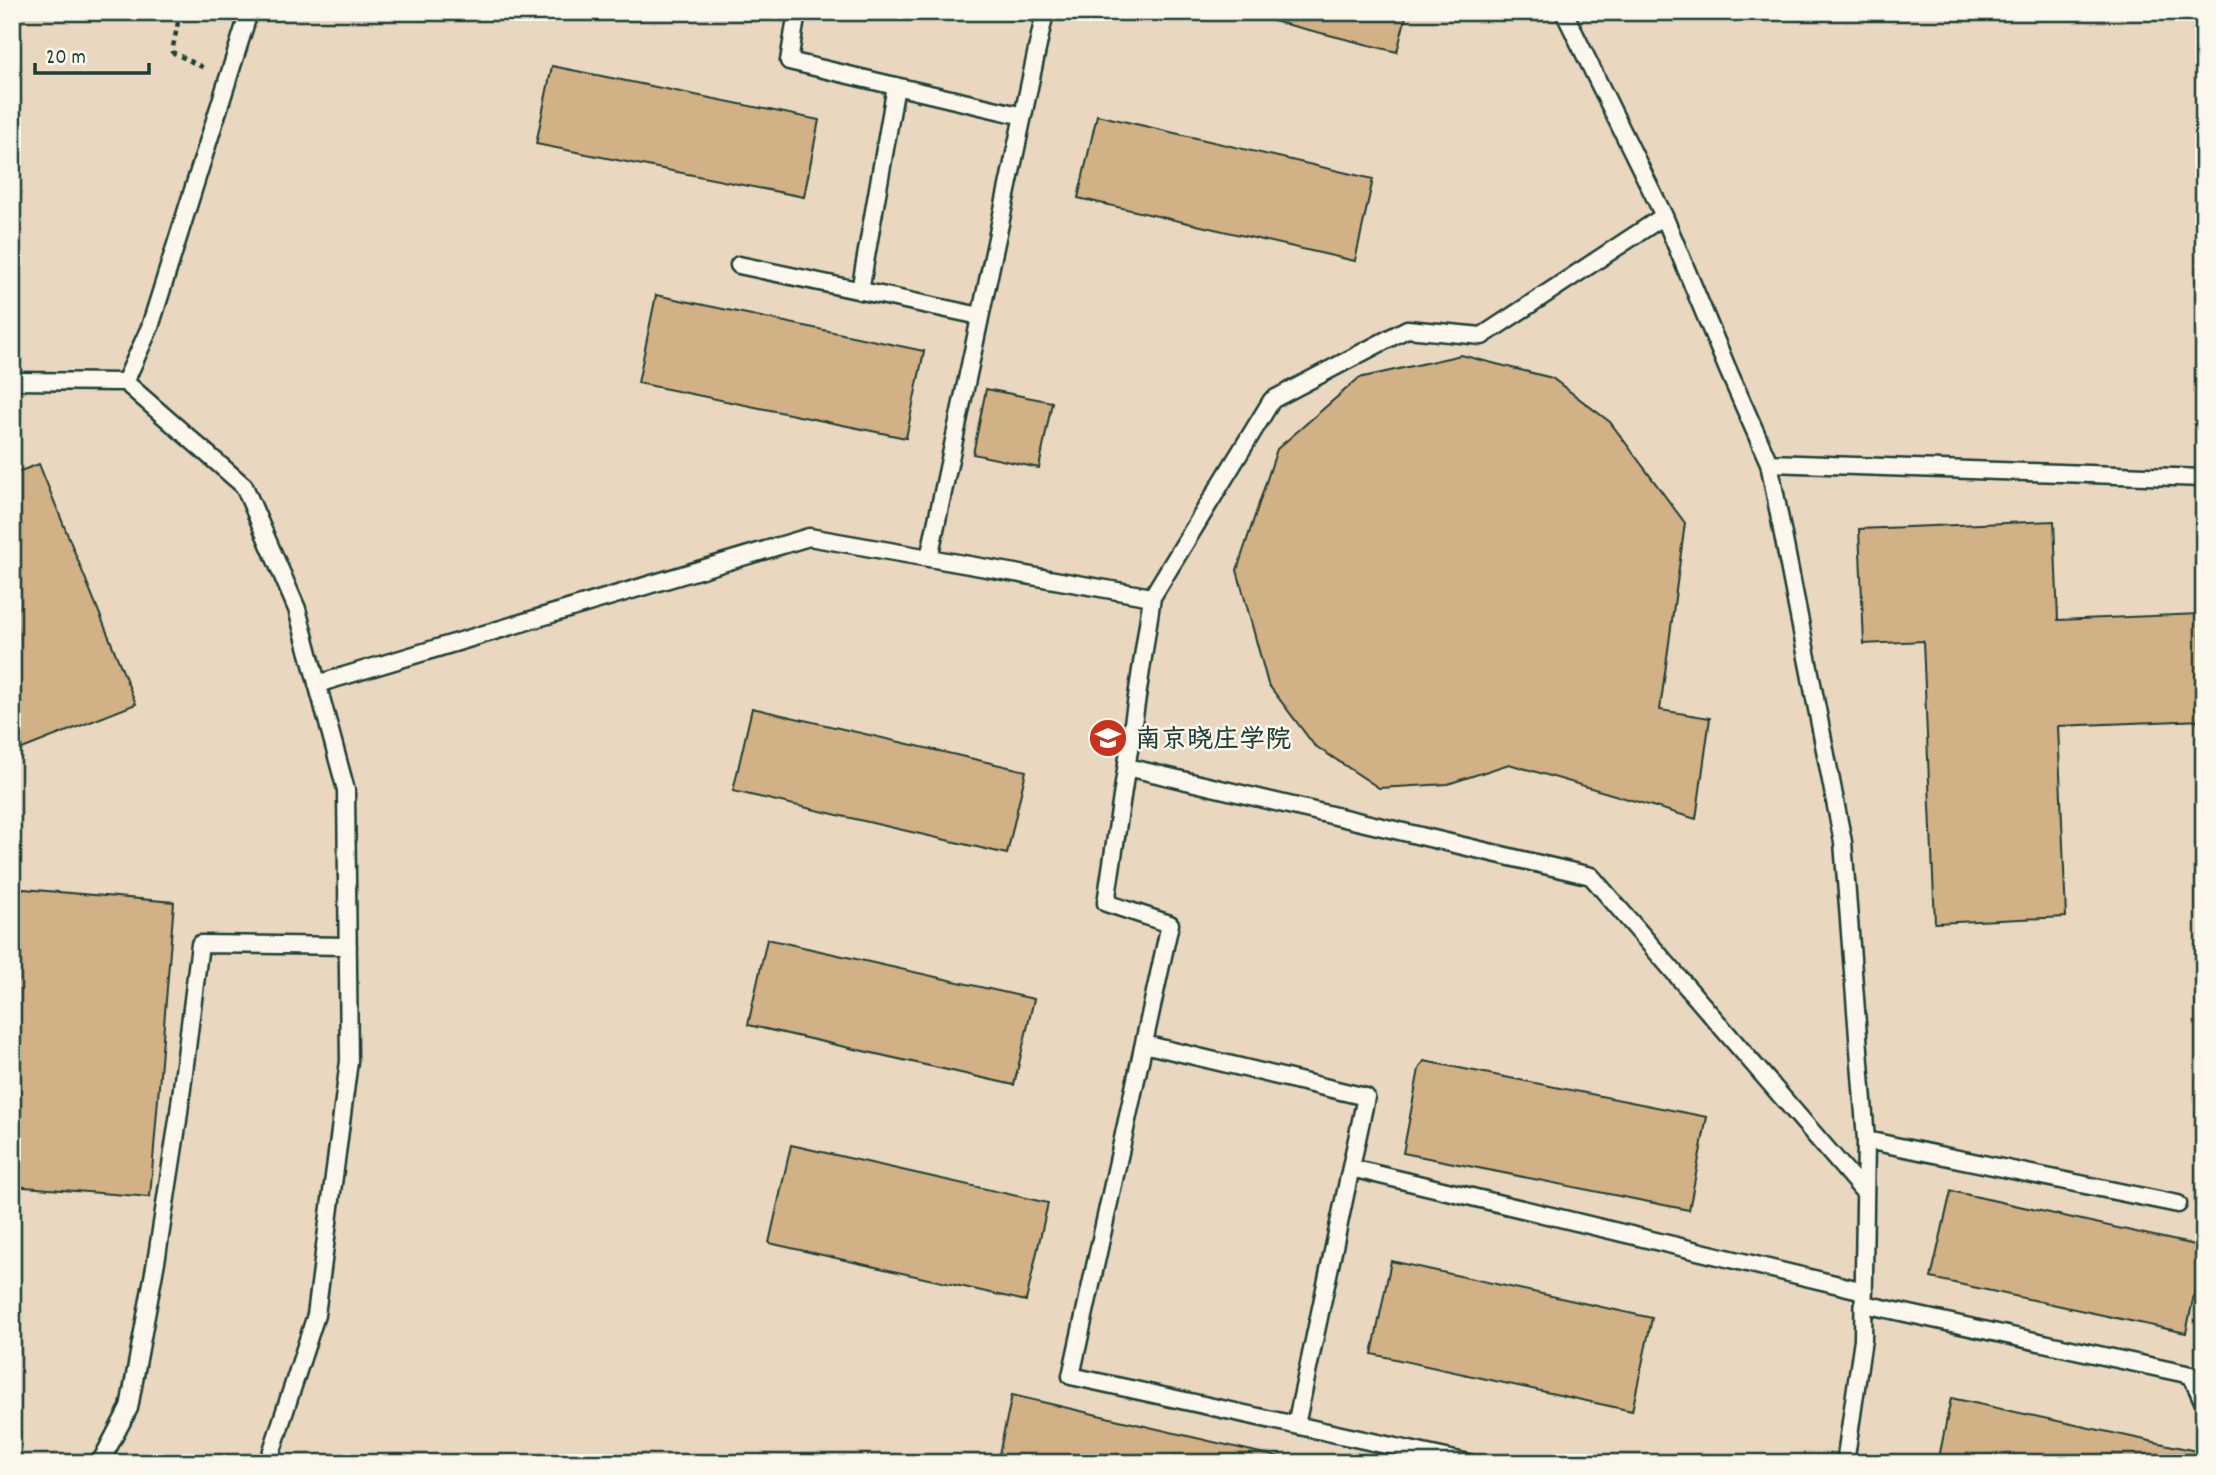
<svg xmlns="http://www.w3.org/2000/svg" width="2216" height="1475" font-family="Dekko,'LXGW WenKai TC',sans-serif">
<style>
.built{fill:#e9d8bf}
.building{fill:#d3b186;stroke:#1f3d34;stroke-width:2}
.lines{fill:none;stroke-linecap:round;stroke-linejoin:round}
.service-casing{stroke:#1f3d34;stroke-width:21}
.path{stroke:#1f3d34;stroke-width:4.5;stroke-dasharray:5 5;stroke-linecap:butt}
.service{stroke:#fbf7ec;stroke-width:16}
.labels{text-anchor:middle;stroke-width:5;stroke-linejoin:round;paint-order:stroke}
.poi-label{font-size:26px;font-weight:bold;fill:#1f3d34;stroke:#fbf7ec;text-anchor:start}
</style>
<rect width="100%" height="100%" fill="#f3e9d8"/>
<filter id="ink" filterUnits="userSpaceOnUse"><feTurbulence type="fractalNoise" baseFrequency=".0143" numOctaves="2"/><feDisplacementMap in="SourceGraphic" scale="14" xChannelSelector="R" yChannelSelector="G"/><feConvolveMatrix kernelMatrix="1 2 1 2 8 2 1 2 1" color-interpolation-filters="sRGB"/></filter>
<g filter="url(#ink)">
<!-- built -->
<path class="built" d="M12 12H2204V1463H12Z"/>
<!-- building -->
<path class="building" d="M1237 12H1407L1397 52Z
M552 66 819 120 804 197 536 144Z
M1097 115 1373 179 1355 261 1078 198Z
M656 295 924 351 906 438 638 383Z
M1461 355 1552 378 1610 422 1685 523 1660 710 1710 718 1696 819 1509 764 1448 784 1379 788 1314 745 1268 684 1237 570 1277 449 1359 378Z
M986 389 1052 402 1039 468 973 454Z
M39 464 136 704 12 753V474Z
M2054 521 2058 620 2199 614 2203 720 2058 726 2066 917 1935 923 1923 641 1864 644 1859 529Z
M752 708 1026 771 1007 854 733 791Z
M12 888 174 902 150 1197 12 1186Z
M767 939 1034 999 1014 1085 748 1025Z
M1424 1061 1707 1117 1689 1210 1403 1153 1419 1069Z
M791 1145 1048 1203 1026 1301 769 1243Z
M1951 1191 2204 1247 2186 1333 1931 1278Z
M1391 1261 1652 1318 1632 1411 1372 1354Z
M1012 1395 1282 1458 1281 1463H997Z
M1951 1398 2201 1452 2198 1463H1938Z"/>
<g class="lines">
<!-- service casing -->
<g class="service-casing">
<path id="service" d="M797 12 789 61 1023 116
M1564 12 1664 216 1728 370 1769 463 1843 842 1866 1140 1863 1339 1845 1463
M739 265 980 316
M860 291 896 86
M12 381 125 382 244 486 297 609 346 790 349 1061 316 1315 268 1463
M125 382 150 327 249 12
M1769 463 2204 478
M929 558 1152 597 1106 903 1170 924 1071 1376 1469 1463
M1152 597 1272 400 1407 329 1482 336 1664 216
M317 684 809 537 929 558 1045 12
M1127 767 1591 876 1865 1193
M1144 1044 1366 1097 1296 1425
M1866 1140 2178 1204
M1351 1168 1864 1291
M1864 1304 2191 1375 2204 1403
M100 1463 129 1408 157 1256 178 1120 200 944 348 946"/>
</g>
<!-- path -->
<path class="path" d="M180 12 172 52 204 68"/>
<!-- service -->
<use href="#service" class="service"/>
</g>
</g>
<!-- icons -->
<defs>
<g id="university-disc" transform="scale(2.0125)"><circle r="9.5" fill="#c8321e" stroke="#fbf7ec"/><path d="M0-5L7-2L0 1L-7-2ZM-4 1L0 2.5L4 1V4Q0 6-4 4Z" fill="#fff"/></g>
</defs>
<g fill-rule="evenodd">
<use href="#university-disc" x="1108" y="738"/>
</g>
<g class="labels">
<!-- poi labels -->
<g class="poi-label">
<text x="1135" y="747">南京晓庄学院</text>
</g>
</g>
<!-- margin -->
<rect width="2216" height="1475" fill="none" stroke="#fbf7ec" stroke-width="42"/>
<rect x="21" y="21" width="2174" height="1433" fill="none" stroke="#1f3d34" stroke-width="2.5" filter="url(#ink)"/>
<!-- scale -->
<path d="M35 63v10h114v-10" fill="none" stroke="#1f3d34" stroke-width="3.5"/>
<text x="46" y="63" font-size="21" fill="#1f3d34" stroke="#fbf7ec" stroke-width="5" paint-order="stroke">20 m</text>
</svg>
